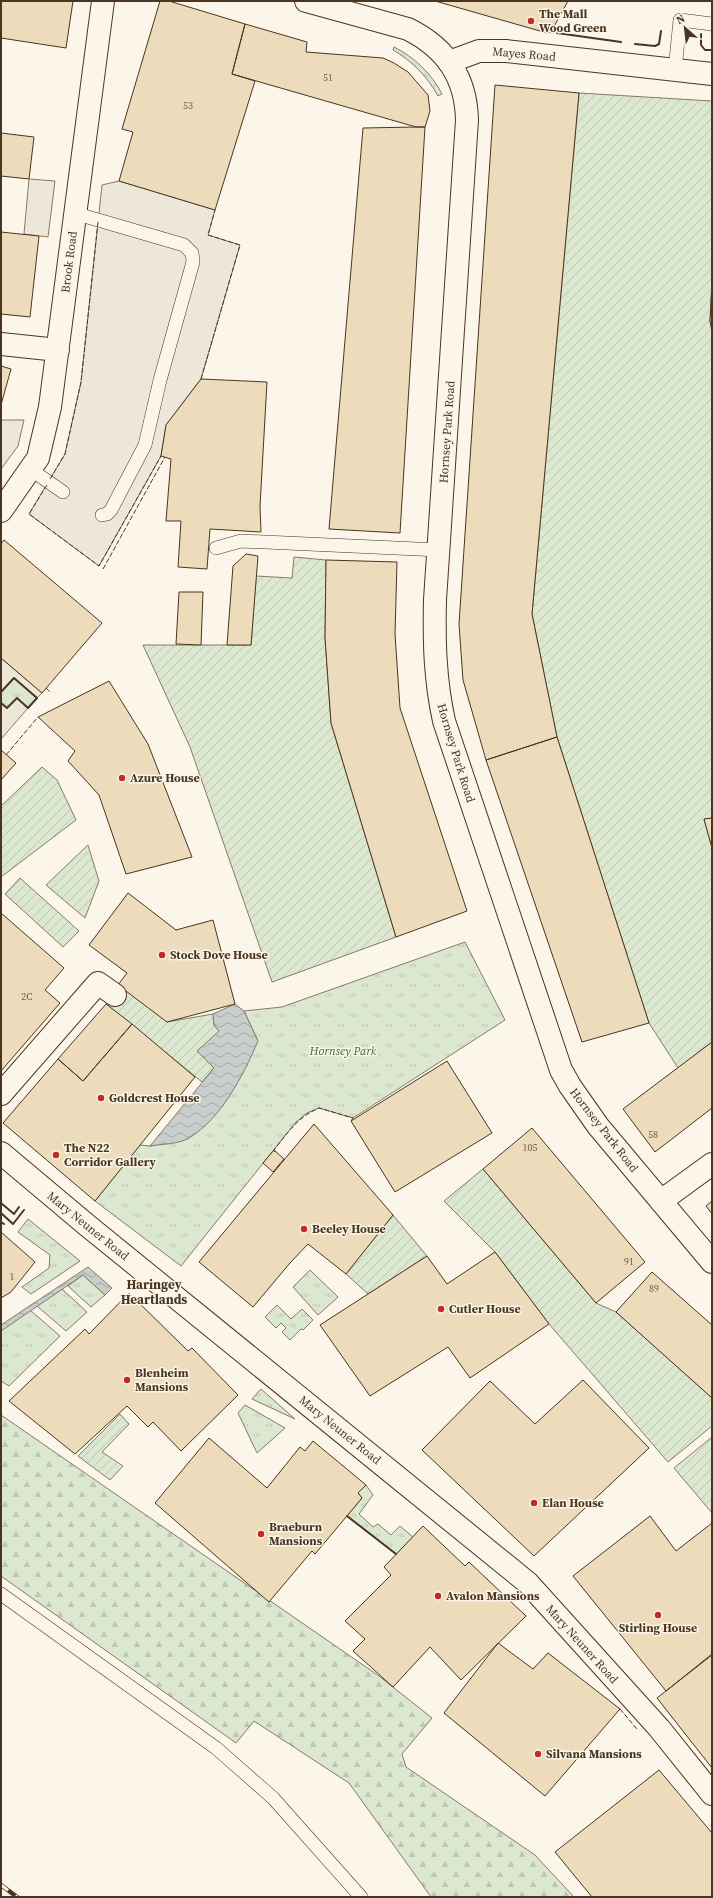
<svg xmlns="http://www.w3.org/2000/svg" width="713" height="1898" font-family="'Source Serif 4',serif">
<style>
.grass{fill:url(#grass-tufts);stroke:#887966}
.forest{fill:url(#forest-firs);stroke:#887966}
.garden{fill:url(#garden-furrows);stroke:#887966}
.parking{fill:#ede7d9;stroke:#887966}
.water{fill:url(#water-waves);stroke:#887966}
.building{fill:#ecdcbc;stroke:#4a3520}
.lines{fill:none;stroke-linecap:round;stroke-linejoin:round}
.lane-casing{stroke:#4a3520;stroke-width:14}
.street-casing{stroke:#4a3520;stroke-width:24}
.secondary-casing{stroke:#4a3520;stroke-width:24}
.lane{stroke:#fbf6e9;stroke-width:13}
.street{stroke:#fbf6e9;stroke-width:22}
.secondary{stroke:#fbf6e9;stroke-width:22}
.rail-casing{stroke:#4a3520;stroke-width:4.5}
.rail{stroke:#fbf6e9;stroke-width:3;stroke-dasharray:9;stroke-linecap:butt}
.fence{stroke:#4a3520;stroke-width:1;stroke-dasharray:5 2;stroke-linecap:butt}
.wall{stroke:#4a3520;stroke-width:2}
.poi-dot{fill:#c62828;stroke:#fbf6e9;stroke-width:1.5}
.labels{text-anchor:middle;stroke-width:3;stroke-linejoin:round;paint-order:stroke}
.number-label{font-size:10px;fill:#725f47}
.poi-label{font-size:12px;font-weight:bold;fill:#4a3520;stroke:#fbf6e9;text-anchor:start}
.street-label{font-size:12px;fill:#4a3520;stroke:#fbf6e9}
.park-label{font-size:12px;font-style:italic;fill:#436837;stroke:#fbf6e9}
.neighbourhood-label{font-size:13px;font-weight:bold;fill:#4a3520;stroke:#fbf6e9}
</style>
<defs>
<pattern id="grass-tufts" width="24" height="20" patternUnits="userSpaceOnUse"><rect width="24" height="20" fill="#dce7d0"/><path d="M3 7l-1-3M5 7V3M7 7l1-3M15 17l-1-3M17 17v-4M19 17l1-3" fill="none" stroke="#bec7b2"/></pattern>
<pattern id="forest-firs" width="22" height="20" patternUnits="userSpaceOnUse"><rect width="22" height="20" fill="#dce7d0"/><path d="M5 1l3.5 6h-7zM16 11l3.5 6h-7z" fill="#bec7b2"/></pattern>
<pattern id="garden-furrows" width="10" height="10" patternUnits="userSpaceOnUse"><rect width="10" height="10" fill="#dce7d0"/><path d="M-1 1l2-2M0 10L10 0M9 11l2-2" fill="none" stroke="#bec7b2"/></pattern>
<pattern id="water-waves" width="16" height="10" patternUnits="userSpaceOnUse"><rect width="16" height="10" fill="#c9cecd"/><path d="M0 5q4-4 8 0t8 0" fill="none" stroke="#a5a8a6"/></pattern>
</defs>
<rect width="100%" height="100%" fill="#fbf6e9"/>
<!-- grass -->
<path class="grass" d="M394 47C414 57 432 74 442 94L438 96C428 77 412 61 393 50Z
M14 678 37 698 28 708 17 698 7 708 1 703V692Z
M465 942 505 1020 353 1118 319 1108 307 1113 296 1122 181 1266 95 1201 140 1145 151 1146 189 1138 257 1039 244 1011 282 1007Z
M28 1219 80 1261 31 1294 22 1287 49 1268 50 1255 18 1232Z
M310 1270 338 1297 318 1315 293 1287Z
M83 1275 105 1295 91 1307 68 1286Z
M62 1289 87 1312 66 1331 37 1306Z
M277 1305 291 1319 302 1309 313 1320 303 1330 301 1329 290 1340 282 1332 286 1328 281 1323 276 1328 265 1317Z
M30 1310 60 1336 9 1386 1 1381V1330Z
M261 1389 295 1419 252 1399Z
M245 1405 285 1428 257 1453 238 1413Z
M366 1485 373 1495 359 1514 373 1527 378 1524 391 1535 400 1526 413 1537 396 1554 347 1516 362 1498 358 1493Z"/>
<!-- forest -->
<path class="forest" d="M1 1415 379 1676 432 1718 402 1754 406 1767 535 1855 574 1897H431L349 1783 254 1721 236 1743 1 1576Z"/>
<!-- garden -->
<path class="garden" d="M579 93 712 101V282L710 321 712 331V818L704 819 712 848V1042L678 1068 649 1023 557 737 532 614Z
M294 557 326 560 325 638 331 723 396 937 272 982 190 747 143 645H251L256 576 292 578Z
M42 767 57 780 76 820 1 877V806Z
M88 845 99 881 85 918 46 885Z
M20 878 79 931 63 947 5 894Z
M123 985 167 1022 213 1014 214 1025 219 1031 214 1068 202 1082 106 1004 115 995Z
M483 1169 596 1303 616 1312 712 1398V1426L668 1462 549 1324 495 1252 444 1201Z
M393 1215 427 1256 368 1294 346 1274Z
M120 1414 129 1424 102 1452 123 1466 110 1480 78 1456Z
M712 1437V1513L674 1468Z"/>
<!-- parking -->
<path class="parking" d="M29 179 55 181 48 237 24 234Z
M119 181 215 210 208 235 240 245 201 379 166 425 161 456 99 566 29 514 65 454 81 382 102 185Z
M1 420H24L18 446 1 469Z
M1 658 42 693 37 698 14 678 1 692Z
M17 698 28 708 1 739V703L7 708Z"/>
<!-- water -->
<path class="water" d="M235 1004 244 1011 258 1041C244 1074 221 1119 189 1138 179 1144 163 1144 150 1146L214 1068 197 1051 219 1031 214 1025 213 1014Z
M88 1267 112 1288 105 1295 83 1275 1 1331V1325Z"/>
<!-- building -->
<path class="building" d="M1 1H73L66 48 1 38Z
M160 1H169L245 24 232 74 255 81 215 210 119 181 133 132 122 129Z
M435 1H568L551 32 547 33Z
M245 24 307 42 306 52 383 58 394 63 408 72 428 95 430 111 425 127H416L232 74Z
M495 85 579 93 532 614 557 737 486 760 463 680 459 624Z
M416 127H425L400 533 329 529 363 128Z
M1 133 34 137 29 179 1 176Z
M1 232 39 236 30 317 1 314Z
M712 282V331L710 321Z
M1 366 11 369 1 405Z
M201 379 267 382 260 506 261 532 210 529 207 569 178 567 181 521H166L171 459 161 456 166 425Z
M4 540 102 623 42 693 1 658V544Z
M246 554 258 556 251 645H227L233 566Z
M326 560 397 562 395 634 400 708 467 911 396 937 331 723 325 638Z
M179 592H203L201 645 176 644Z
M109 681 148 744 192 857 126 874 99 795 68 761 75 751 38 717Z
M557 737 649 1023 582 1042 486 760Z
M1 750 16 763 1 780Z
M712 818V848L704 819Z
M128 893 176 930 213 920 235 1004 167 1022 118 985 127 973 89 945Z
M1 913 64 968 45 990 60 1003 1 1071Z
M106 1004 132 1024 83 1081 58 1059Z
M132 1024 195 1077 95 1201 3 1123 58 1059 83 1081Z
M712 1042V1108L655 1152 623 1109Z
M447 1061 492 1133 395 1192 351 1121Z
M314 1124 393 1215 346 1274 308 1244 290 1263 253 1307 199 1262Z
M532 1128 645 1262 596 1303 483 1169Z
M274 1150 284 1159 273 1172 263 1163Z
M712 1201V1214L706 1206Z
M1 1232 35 1262 11 1292 1 1298Z
M495 1252 549 1324 470 1378 448 1347 370 1396 320 1325 427 1256 447 1284Z
M652 1272 712 1325V1398L616 1312Z
M129 1293 188 1351 192 1348 238 1395 181 1451 153 1422 148 1427 127 1406 75 1454 9 1401 85 1329 89 1334Z
M583 1380 649 1448 534 1556 422 1450 490 1381 535 1424Z
M209 1438 267 1488 300 1447 305 1451 313 1441 366 1485 358 1493 362 1498 315 1554 312 1551 269 1602 155 1503Z
M650 1516 676 1551 712 1523V1654L666 1691 573 1576Z
M423 1526 465 1566 469 1562 526 1616 461 1680 430 1647 393 1687 353 1651 365 1639 345 1621 391 1575 384 1567Z
M498 1643 533 1669 548 1653 620 1709 545 1796 444 1713Z
M712 1655V1768L657 1698Z
M659 1770 712 1833V1897H592L555 1852Z"/>
<g class="lines">
<!-- lane casing -->
<g class="lane-casing">
<path id="lane" d="M675 70 680 20 712 24
M74 213 184 245 192 253 193 262 160 380 145 445 111 510 107 514 102 515
M30 469 63 492
M216 548 241 541 439 550
M1 1594 216 1748 273 1798 361 1897"/>
</g>
<!-- street casing -->
<g class="street-casing">
<path id="street" d="M449 62 479 51H506L712 74
M1 344 58 350
M1 511 38 458 50 407 103 1
M1 1094 98 983 115 995
M661 1201 712 1164"/>
</g>
<!-- secondary casing -->
<g class="secondary-casing">
<path id="secondary" d="M306 1 408 29C446 48 466 77 467 120L435 600C434 642 435 680 444 721L561 1070 570 1086 598 1126 712 1262
M1 1153 88 1226 528 1583 659 1728 712 1794"/>
</g>
<!-- lane -->
<use href="#lane" class="lane"/>
<!-- street -->
<use href="#street" class="street"/>
<!-- secondary -->
<use href="#secondary" class="secondary"/>
<!-- rail casing -->
<g class="rail-casing">
<path id="rail" d="M1 1885 17 1897"/>
</g>
<!-- rail -->
<use href="#rail" class="rail"/>
<!-- fence -->
<path class="fence" d="M201 379 240 245 208 235 215 210
M50 479 65 454 81 382 98 222
M47 485 29 514 99 566 161 456
M103 569 165 457
M46 688 51 693
M6 755 38 717
M275 1152 274 1150C287 1133 298 1117 319 1108L353 1118 351 1121
M620 1709 637 1729"/>
<!-- wall -->
<path class="wall" d="M557 33 621 42
M701 34V45L705 50H712
M635 44 655 46 659 44 661 31
M1 692 14 678 37 698 28 708 17 698 7 708 1 703
M1 1203 14 1214 19 1207
M1 1213 13 1224 24 1210
M1 1222 4 1224
M347 1516 396 1554"/>
</g>
<!-- markers -->
<g class="poi-dot">
<circle cx="531" cy="21" r="4"/>
<circle cx="122" cy="778" r="4"/>
<circle cx="162" cy="955" r="4"/>
<circle cx="101" cy="1098" r="4"/>
<circle cx="56" cy="1155" r="4"/>
<circle cx="304" cy="1229" r="4"/>
<circle cx="441" cy="1309" r="4"/>
<circle cx="127" cy="1380" r="4"/>
<circle cx="534" cy="1503" r="4"/>
<circle cx="261" cy="1534" r="4"/>
<circle cx="438" cy="1596" r="4"/>
<circle cx="658" cy="1615" r="4"/>
<circle cx="538" cy="1754" r="4"/>
</g>
<g class="labels">
<!-- number labels -->
<g class="number-label">
<text x="328" y="81">51</text>
<text x="188" y="109">53</text>
<text x="27" y="1000">2C</text>
<text x="653" y="1138">58</text>
<text x="530" y="1151">105</text>
<text x="629" y="1265">91</text>
<text x="12" y="1280">1</text>
<text x="654" y="1292">89</text>
</g>
<!-- poi labels -->
<g class="poi-label">
<text x="539" y="18">The Mall<tspan x="539" dy="14">Wood Green</tspan></text>
<text x="130" y="782">Azure House</text>
<text x="170" y="959">Stock Dove House</text>
<text x="109" y="1102">Goldcrest House</text>
<text x="64" y="1152">The N22<tspan x="64" dy="14">Corridor Gallery</tspan></text>
<text x="312" y="1233">Beeley House</text>
<text x="449" y="1313">Cutler House</text>
<text x="135" y="1377">Blenheim<tspan x="135" dy="14">Mansions</tspan></text>
<text x="542" y="1507">Elan House</text>
<text x="269" y="1531">Braeburn<tspan x="269" dy="14">Mansions</tspan></text>
<text x="446" y="1600">Avalon Mansions</text>
<text x="658" y="1632" text-anchor="middle">Stirling House</text>
<text x="546" y="1758">Silvana Mansions</text>
</g>
<!-- street labels -->
<g class="street-label">
<text transform="translate(524 54) rotate(5)" y="4">Mayes Road</text>
<text transform="translate(69 262) rotate(-83)" y="4">Brook Road</text>
<text transform="translate(447 432) rotate(-86)" y="4">Hornsey Park Road</text>
<text transform="translate(456 753) rotate(73)" y="4">Hornsey Park Road</text>
<text transform="translate(604 1130) rotate(52)" y="4">Hornsey Park Road</text>
<text transform="translate(88 1226) rotate(39)" y="4">Mary Neuner Road</text>
<text transform="translate(340 1430) rotate(39)" y="4">Mary Neuner Road</text>
<text transform="translate(582 1644) rotate(48)" y="4">Mary Neuner Road</text>
</g>
<!-- park labels -->
<g class="park-label">
<text x="343" y="1055">Hornsey Park</text>
</g>
<!-- neighbourhood labels -->
<g class="neighbourhood-label">
<text x="154" y="1289">Haringey<tspan x="154" dy="15">Heartlands</tspan></text>
</g>
</g>
<!-- border -->
<rect width="713" height="1898" fill="none" stroke="#4a3520" stroke-width="4"/>
<!-- north arrow -->
<g transform="translate(685 28) rotate(332)" stroke="#fbf6e9" stroke-width="3" paint-order="stroke">
<path d="M0-3L7 15L0 10L-7 15Z" fill="#4a3520"/>
<text y="-6" font-size="11" font-weight="bold" text-anchor="middle" fill="#4a3520">N</text>
</g>
</svg>
